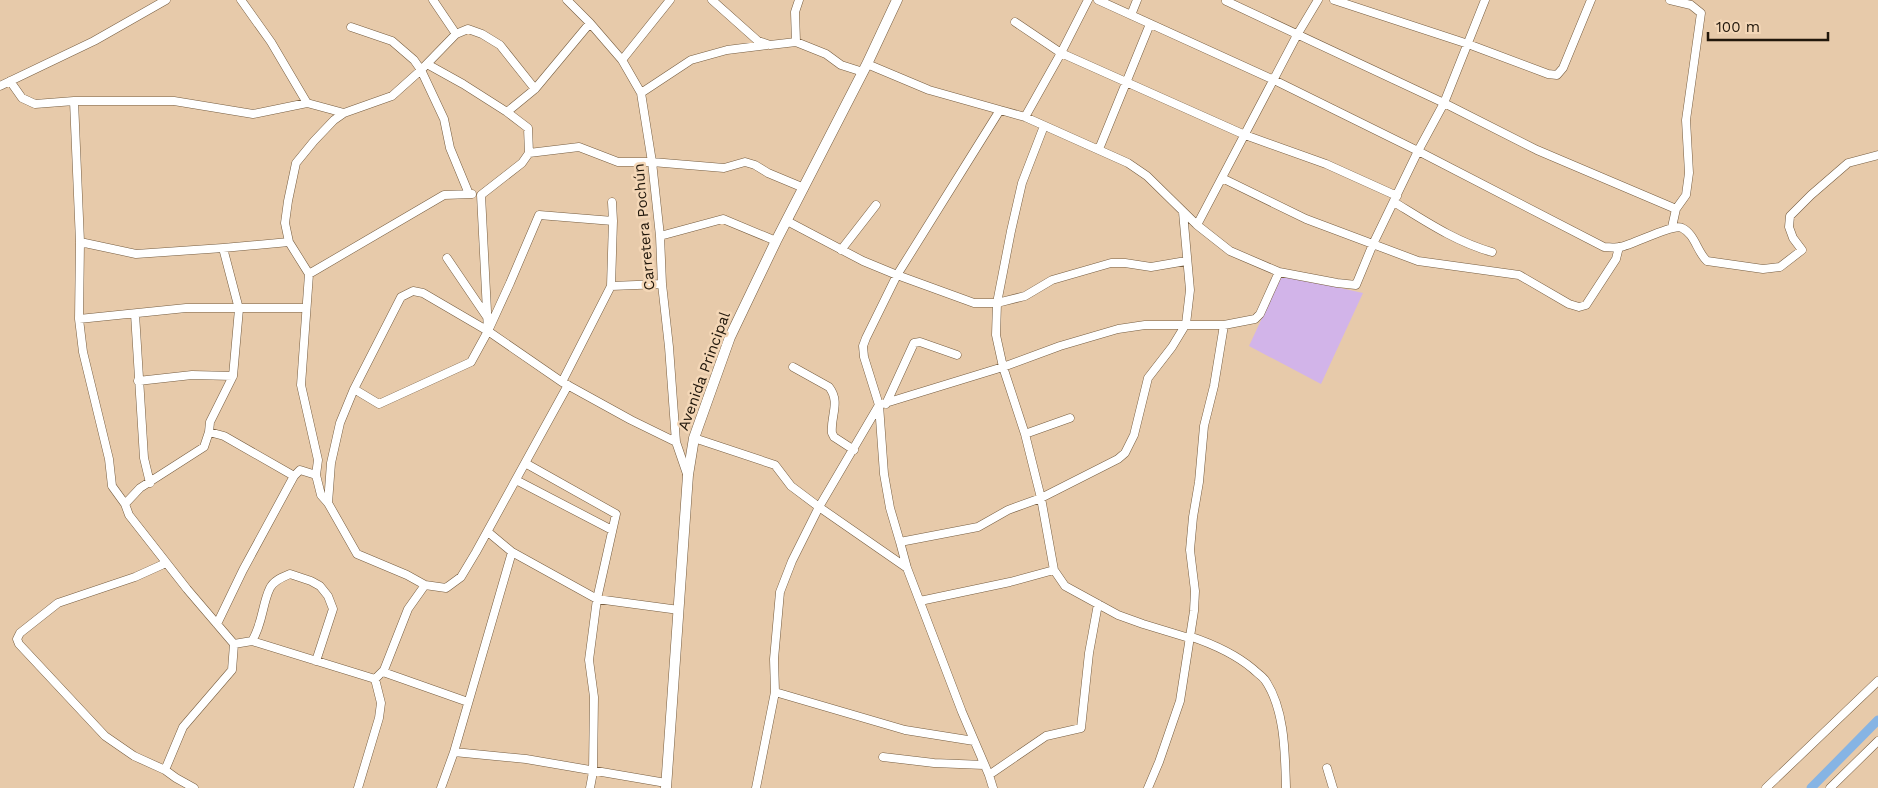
<svg xmlns="http://www.w3.org/2000/svg" width="1878" height="788" font-family="'Work Sans',sans-serif">
<style>
.green{fill:#d2b4e9}
.lines{fill:none;stroke-linecap:round;stroke-linejoin:round}
.canal{stroke:#86b4e4;stroke-width:9}
.street-casing{stroke:#765d40;stroke-width:9}
.secondary-casing{stroke:#765d40;stroke-width:11}
.street{stroke:#fff;stroke-width:8}
.secondary{stroke:#fff;stroke-width:10}
.labels{text-anchor:middle;stroke-width:5;stroke-linejoin:round;paint-order:stroke}
.street-label{font-size:15px;fill:#21170b;stroke:#f4d7b7}
</style>
<rect width="100%" height="100%" fill="#e7caaa"/>
<!-- green -->
<path class="green" d="M1282 275 1363 293 1321 384 1249 346Z"/>
<g class="lines">
<!-- canal -->
<path class="canal" d="M1811 788 1878 720"/>
<!-- street casing -->
<g class="street-casing">
<path id="street" d="M241 0 271 42 307 103
M433 0 456 34 468 29 482 34 500 45 535 89
M567 0 590 23 622 60 641 93 652 162 660 236 662 284 669 347 676 442 687 474
M712 0 758 41 770 45 796 42 826 54 841 65 863 72
M1098 0 1274 80 1418 151 1604 247C1609 247 1615 248 1620 247 1633 245 1673 223 1682 228 1695 234 1697 252 1707 261L1763 269 1780 267 1802 250 1793 238 1789 227 1790 216 1811 195 1848 163 1878 155
M1334 0 1468 44 1548 74 1557 75 1563 68 1591 0
M1670 0 1691 5 1701 13 1686 120 1689 173 1686 195 1676 209
M1226 1 1444 103 1537 150 1676 209 1672 227
M1131 15 1137 0
M1015 22 1061 53 1245 135 1326 164 1397 196
M351 27 392 41 414 60 421 70 444 119 450 148 469 194
M796 42 795 12 799 0
M622 60 670 0
M427 64 463 84 507 112
M10 81 22 98 35 104 74 101H174L253 114 307 103 344 113 392 96 421 70 456 34
M0 86 94 41 166 0
M641 93 691 60 727 50 767 45
M74 101 80 242 79 319 83 352 109 459 112 486 125 504 129 515 187 589 234 644
M1025 117 1061 53 1088 0
M1044 126 1022 183 1011 231 997 303 996 335 1003 367 1025 434 1041 498 1054 570 1065 586 1118 615 1143 624 1189 638
M1099 149 1150 24
M529 153 579 147 618 162H652L724 168 745 162 755 165 768 173 804 188
M1222 178 1306 219 1418 261 1519 275 1569 304 1579 307 1586 305 1616 259 1619 247
M1394 202C1425 221 1456 242 1492 252
M787 221 863 261 897 275 1000 110 929 90 867 64
M1197 225 1297 35 1318 0
M660 236 723 219 776 241
M80 242 136 254 223 248 289 242
M841 250 876 205
M447 258 487 317
M1279 272 1337 283 1356 285 1373 244 1418 151 1444 103 1485 0
M309 274 444 195 472 194
M611 286 662 284
M135 314 144 458 150 483
M79 319 186 308H306
M488 331 481 195 522 163 529 153 528 128 507 112 535 89 590 23
M793 367 829 387C841 402 830 417 832 433L834 437 854 450
M138 381 192 375 233 376
M562 382 611 286 613 221 612 202
M354 389 379 404 471 362 488 331 510 283 539 215 613 221
M886 404 914 343 920 342 957 355
M209 432 210 422 233 376 239 309 223 248
M1025 434 1070 418
M694 438 775 465 791 486 819 507 907 568
M525 463 616 514 597 599 589 660 594 697 593 772 590 788
M316 475 318 460 301 385 309 274 289 242 285 223 288 201 296 163 314 141 334 120 344 113
M516 480 612 530
M125 504 140 488 204 447 209 432 224 436 294 476
M488 532 512 552 597 599 679 610
M900 542 978 527 1008 510 1041 498 1118 459 1125 453 1134 435 1148 378 1172 347 1186 324 1190 290 1183 212
M425 585 407 575 357 554 328 503 331 463 340 423 354 389 401 297 413 291 423 293 488 331 562 382 631 420 676 442
M920 601 1010 582 1054 570
M217 624 243 570 294 476 300 470 316 475 321 495 328 503
M1189 636C1213 644 1234 653 1253 669 1257 673 1262 676 1265 680 1285 709 1285 753 1286 788
M252 641C263 623 262 604 270 588 274 580 283 577 290 574L311 581 320 586 328 596 333 609 316 661
M383 672 468 702
M775 692 905 730 974 741
M454 752 512 552
M883 757 934 763 984 765
M1327 768 1333 788
M165 770 134 756 105 736 19 644 17 639 20 633 58 603 135 577 166 563
M989 775 1046 736 1081 728 1089 653 1098 604
M194 788 176 778 165 770 183 727 232 670 234 644 252 641 375 679 384 670 408 609 425 585 446 588 461 577 476 552 568 385
M358 788 379 718 381 703 375 679
M441 788 454 752 526 759 666 783
M756 788 775 692 774 659 780 592 792 561 819 507 879 405 1003 367 1060 346 1118 329 1145 325H1224L1255 319 1260 314 1279 272 1230 251 1197 225 1147 176 1128 163 1025 117 1000 110
M993 788 989 775 962 712 907 568 900 542 890 508 884 474 879 405 864 357 863 346 866 338 897 275 974 303H997L1025 296 1052 280 1111 263H1125L1151 267 1186 261
M1148 788 1159 762 1180 701 1194 611 1195 591 1190 550 1193 517 1199 482 1204 426 1214 386 1224 325
M1766 788 1878 681
M1830 788 1878 741"/>
</g>
<!-- secondary casing -->
<g class="secondary-casing">
<path id="secondary" d="M666 788 688 475 694 438 730 337 776 241 867 64 897 0"/>
</g>
<!-- street -->
<use href="#street" class="street"/>
<!-- secondary -->
<use href="#secondary" class="secondary"/>
</g>
<g class="labels">
<!-- street labels -->
<g class="street-label">
<text transform="translate(644 227) rotate(-95)" y="5">Carretera Pochún</text>
<text transform="translate(704 371) rotate(-70)" y="5">Avenida Principal</text>
</g>
</g>
<!-- scale -->
<path d="M1708 32v8h120v-8" fill="none" stroke="#21170b" stroke-width="2.5"/>
<text x="1716" y="32" font-size="15" fill="#21170b" stroke="#f4d7b7" stroke-width="4" paint-order="stroke">100 m</text>
</svg>
